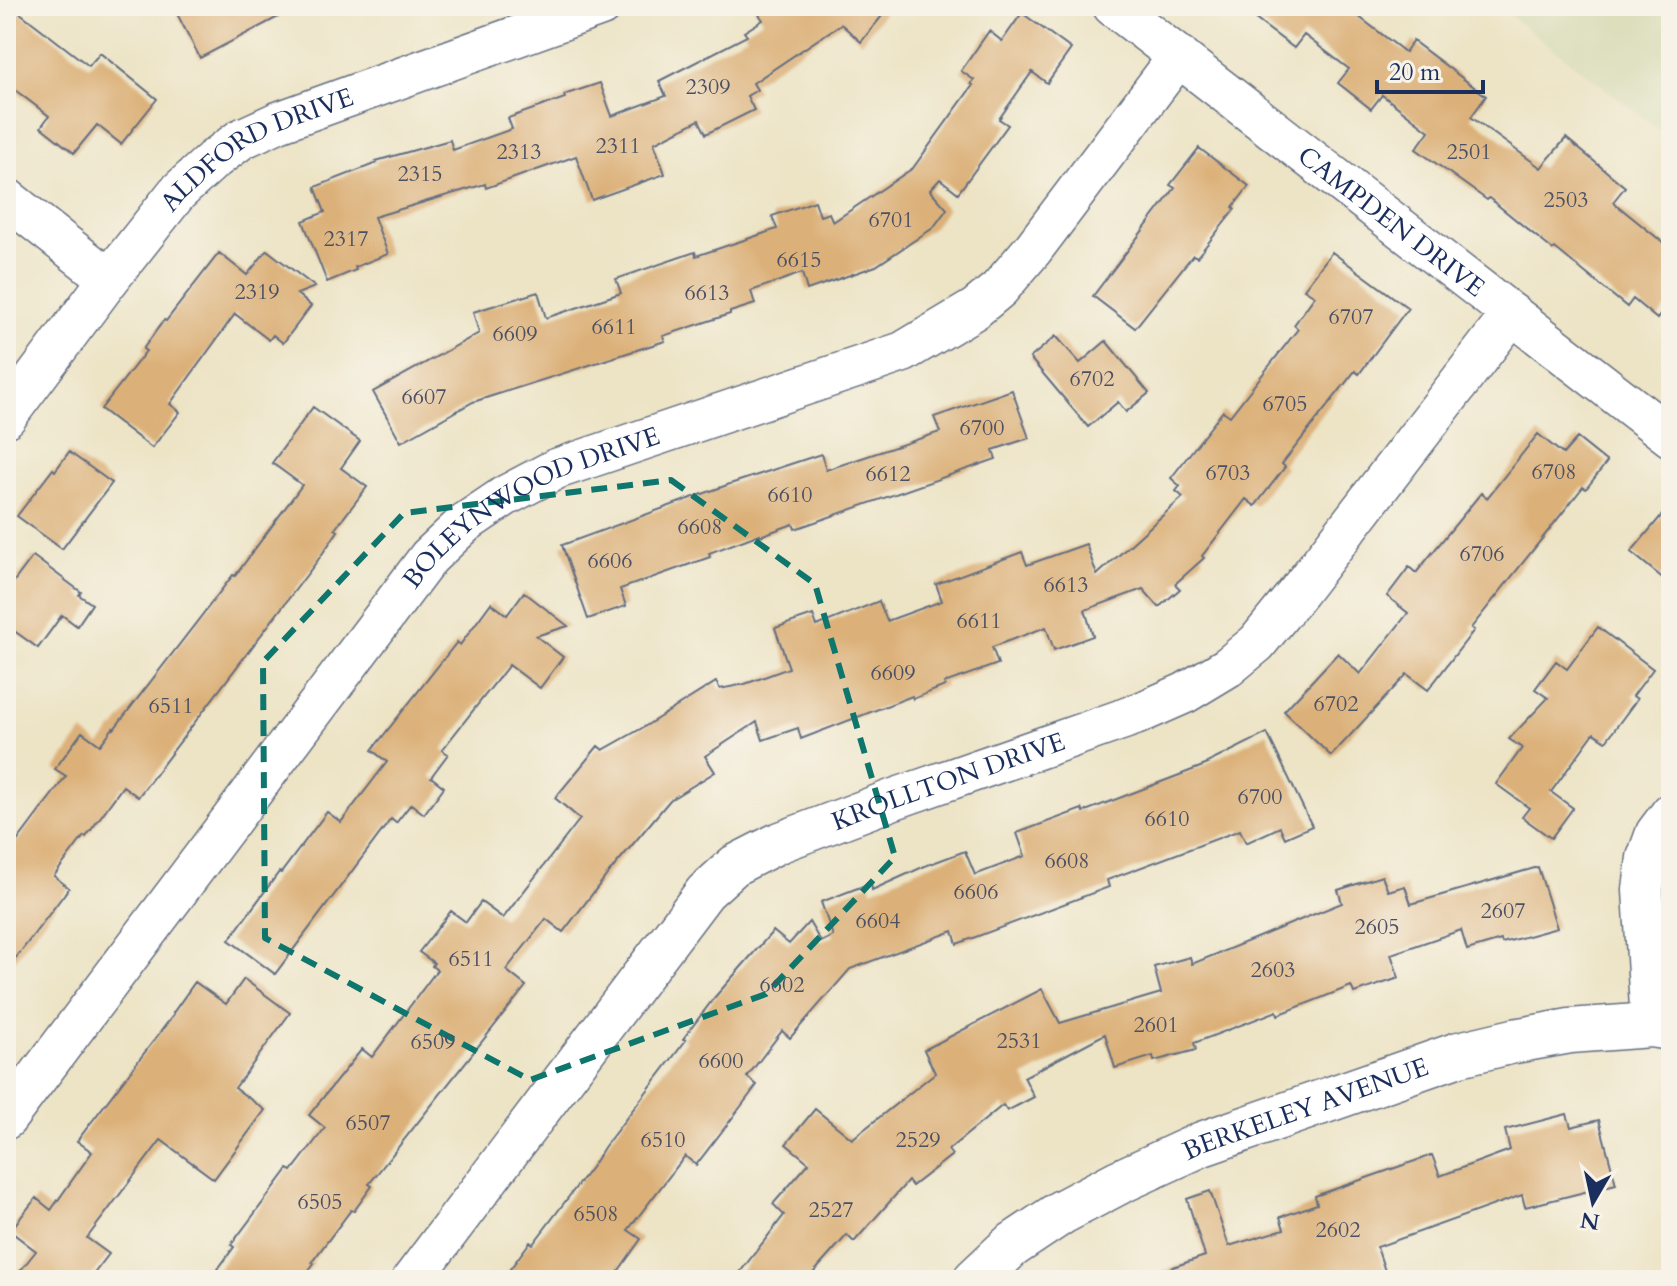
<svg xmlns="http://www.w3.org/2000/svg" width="1677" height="1286" font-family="Cardo,serif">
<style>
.built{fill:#dcdebc}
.building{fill:#dcb179}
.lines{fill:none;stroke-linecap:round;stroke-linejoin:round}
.minor-casing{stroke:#646e82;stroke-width:43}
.tertiary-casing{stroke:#646e82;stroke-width:47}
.minor{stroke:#fff;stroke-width:40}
.tertiary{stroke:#fff;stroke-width:44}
.marked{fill:none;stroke:#0f766e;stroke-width:6;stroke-dasharray:16 10;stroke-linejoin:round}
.labels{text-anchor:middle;stroke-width:6;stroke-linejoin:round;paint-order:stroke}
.number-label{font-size:22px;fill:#4b5065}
.street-label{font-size:26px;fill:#1b2f5e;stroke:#f7f3e8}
</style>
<rect width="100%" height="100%" fill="#f7f3e8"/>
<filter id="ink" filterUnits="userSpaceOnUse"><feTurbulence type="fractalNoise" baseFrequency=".0125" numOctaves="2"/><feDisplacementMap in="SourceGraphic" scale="16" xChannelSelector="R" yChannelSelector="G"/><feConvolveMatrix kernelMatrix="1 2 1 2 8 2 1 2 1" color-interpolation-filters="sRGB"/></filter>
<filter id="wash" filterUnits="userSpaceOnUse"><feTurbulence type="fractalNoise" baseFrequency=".006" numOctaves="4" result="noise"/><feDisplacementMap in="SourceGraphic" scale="32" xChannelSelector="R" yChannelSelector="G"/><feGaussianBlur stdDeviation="1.8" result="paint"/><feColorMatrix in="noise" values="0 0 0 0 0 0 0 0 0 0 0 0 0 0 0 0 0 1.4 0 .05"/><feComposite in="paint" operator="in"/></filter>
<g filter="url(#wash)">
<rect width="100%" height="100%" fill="#ede4c6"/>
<!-- built -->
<path class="built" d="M1497 6H1671V138Z"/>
<g id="blocks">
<!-- building -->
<path class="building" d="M6 6H11L89 66 100 53 157 99 121 144 97 125 74 153 41 127 49 116 6 83Z
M173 6H299L200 58Z
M753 6H890L861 42 841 24 753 83 757 90 747 96 754 110 706 134 699 120 654 143 665 174 592 200 576 156 486 188 485 184 374 217 388 254 355 267 356 270 327 282 303 221 325 212 315 187 377 163 376 161 450 140 453 150 512 129 508 118 565 98 564 95 600 83 612 116 666 96 659 81 747 36 744 32 763 20Z
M1238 6H1345L1405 52 1413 41 1486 96 1471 117 1541 168 1566 138 1625 187 1613 202 1671 249V302L1657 319 1633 299 1627 307 1555 248 1553 250 1489 198 1487 200 1416 149 1429 131 1382 95 1371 109 1338 83 1349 69 1304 35 1294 48Z
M1022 13 1071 49 1047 83 1032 72 999 119 1008 125 958 193 940 179 930 190 947 209 933 228 876 266 807 290 802 273 751 291 755 304 730 312V314L663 336 665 341 473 402 401 442 373 392 479 333 473 312 538 292 546 318 621 293 616 279 695 252 696 256 777 229 772 216 815 201 820 216 829 213 833 222 913 168 973 85 971 84 974 80 961 71 989 31 1002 41Z
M1199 148 1249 186 1233 207 1235 209 1197 257 1193 255 1135 328 1093 296 1175 188 1170 185Z
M267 250 315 287 297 294 311 306 283 343 273 335 269 340 235 314 170 404 180 412 152 448 101 409 146 351 143 349 164 320 166 321 219 253 247 275Z
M1332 252 1408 308 1359 374 1355 371 1282 464 1285 467 1255 506 1246 499 1202 556 1204 558 1175 584 1180 589 1159 607 1143 589 1085 610 1093 636 1054 650 1046 627 992 647 998 664 944 683 945 686 913 699 912 696 801 739 798 728 763 740 757 722 705 756 715 772 670 800 607 875 563 932 546 919 506 970 526 986 369 1184 372 1186 354 1211 351 1210 312 1262 314 1263 302 1280H210L234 1247 231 1245 288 1169 292 1171 325 1128 309 1115 362 1049 372 1057 437 970 432 966 434 963 419 952 451 911 466 922 481 902 503 918 580 819 555 798 598 746 603 750 644 727 716 682 720 689 745 684 789 668 775 628 813 615 817 626 879 601 887 621 942 601 936 584 1022 552 1027 565 1086 544 1097 575 1183 497 1176 491 1180 486 1171 478 1223 411 1230 416 1298 329 1294 325 1315 296 1304 289Z
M1056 336 1080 363 1106 341 1149 393 1126 412 1118 402 1088 427 1030 358Z
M1012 390 1029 438 993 450 996 459 795 529 793 524 760 536V534L709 553 710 557 620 589 626 606 588 619 562 545 730 484 821 454 826 470 940 432 934 417Z
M313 407 360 441 341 468 367 487 335 529 338 531 318 560 138 797 123 786 86 837 84 836 54 876 69 888 6 971V856L66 776 55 769 82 732 100 745 113 728 114 729 233 575 235 576 302 485 272 463Z
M1538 434 1563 454 1577 438 1607 462 1586 489 1583 487 1471 628 1474 630 1428 690 1407 674 1331 756 1284 711 1338 653 1360 674 1408 613 1387 596 1409 567 1416 573 1481 493 1487 498Z
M69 452 112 483 62 549 17 516 53 469 55 471Z
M1671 504V585L1631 552Z
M33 556 81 592 79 595 92 604 77 626 62 615 38 648 6 625V592Z
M524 592 568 626 536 636 563 657 540 688 509 665 442 750 448 754 431 777 444 787 424 814 411 804 396 823 391 819 275 974 229 940 279 872 281 873 327 812 341 822 387 762 372 750 457 642 460 645 491 603 507 615Z
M1598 627 1653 669 1633 696 1637 699 1606 741 1594 733 1551 792 1573 808 1551 838 1522 817 1529 808 1496 784 1522 748 1509 739 1548 698 1535 689 1556 661 1567 669Z
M1267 733 1312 826 1285 838 1280 827 1246 843 1240 830 1107 880 1109 887 957 944 953 931 850 969 790 1038 782 1031 747 1077 757 1085 730 1121 696 1165 685 1156 628 1230 641 1239 612 1280H502L530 1242 533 1244 592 1166 605 1146 686 1040 683 1039 714 998 773 931 789 944 809 922 821 942 833 936 821 902 871 883 872 890 925 866 965 851 975 875 1025 856 1017 833 1082 809 1083 812 1208 764 1207 763Z
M1538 867 1557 928 1502 943 1501 940 1467 950 1461 930 1391 954 1399 978 1354 993 1351 986 1278 1015 1277 1011 1194 1043 1196 1050 1154 1061 1153 1056 1115 1068 1105 1034 1024 1077 1034 1097 1007 1111 1003 1105 948 1150 952 1155 912 1186 908 1181 854 1242 847 1235 807 1280H734L784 1215 773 1204 809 1163 786 1144 815 1109 852 1139 935 1073 924 1050 1042 989 1060 1023 1161 993 1154 967 1190 957 1192 964 1342 903 1338 890 1382 876 1388 891 1405 886 1411 904Z
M244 979 290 1013 235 1088 265 1110 214 1179 161 1140 87 1238 109 1254 89 1280H13L36 1251 10 1231 36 1198 51 1210 92 1152 77 1141 174 1014 173 1013 195 982 226 1004Z
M1567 1114 1571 1127 1599 1120 1616 1184 1525 1207 1522 1195 1377 1247 1388 1280H1148L1147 1276 1205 1256 1187 1199 1210 1191 1229 1246 1284 1229 1280 1217 1317 1204 1315 1196 1432 1155 1440 1176 1510 1150 1505 1130Z"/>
</g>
</g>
<g filter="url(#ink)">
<use href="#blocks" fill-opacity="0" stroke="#646e82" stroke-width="2"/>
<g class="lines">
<!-- minor casing -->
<g class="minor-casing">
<g id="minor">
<path id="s1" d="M1113 6 1671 437"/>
<path d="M6 198 109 279"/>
<path id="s2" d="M6 417 109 279 177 193 212 161 241 139 278 122 601 6"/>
<path d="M1651 1025 1643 890 1647 858 1656 833 1671 813"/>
<path id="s3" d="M6 1119 429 557 465 523 505 496 556 469 903 352 975 309 999 289 1033 249 1179 56"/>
<path id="s4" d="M412 1280 705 892 735 865 778 843 894 799 1135 715 1185 693 1228 667 1257 643 1299 591 1512 314"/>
</g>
</g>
<!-- tertiary casing -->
<g class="tertiary-casing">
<g id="tertiary">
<path id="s5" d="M975 1280 1011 1246 1062 1212 1119 1182 1202 1144 1459 1054 1514 1041 1570 1031 1651 1025 1671 1028"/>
</g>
</g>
<!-- minor -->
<use href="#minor" class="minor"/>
<!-- tertiary -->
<use href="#tertiary" class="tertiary"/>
</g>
</g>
<!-- marked area -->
<path class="marked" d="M671 480 815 584 895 857 766 994 530 1080 265 938 263 662 404 513Z"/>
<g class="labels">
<!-- number labels -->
<g class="number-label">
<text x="708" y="94">2309</text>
<text x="618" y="153">2311</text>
<text x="519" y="159">2313</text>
<text x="1469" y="159">2501</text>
<text x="420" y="181">2315</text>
<text x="1566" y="207">2503</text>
<text x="891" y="227">6701</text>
<text x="346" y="246">2317</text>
<text x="799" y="267">6615</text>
<text x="257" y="299">2319</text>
<text x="707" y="300">6613</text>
<text x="1351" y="324">6707</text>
<text x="614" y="334">6611</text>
<text x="515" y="341">6609</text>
<text x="1092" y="386">6702</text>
<text x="424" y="404">6607</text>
<text x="1285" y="411">6705</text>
<text x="982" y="435">6700</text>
<text x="1554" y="479">6708</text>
<text x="1228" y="480">6703</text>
<text x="888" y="481">6612</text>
<text x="790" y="502">6610</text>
<text x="700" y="534">6608</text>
<text x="1482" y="561">6706</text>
<text x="610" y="568">6606</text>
<text x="1066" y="592">6613</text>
<text x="979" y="628">6611</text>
<text x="893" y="680">6609</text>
<text x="1336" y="711">6702</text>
<text x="171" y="713">6511</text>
<text x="1260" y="804">6700</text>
<text x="1167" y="826">6610</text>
<text x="1067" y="868">6608</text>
<text x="976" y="899">6606</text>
<text x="1503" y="918">2607</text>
<text x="878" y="928">6604</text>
<text x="1377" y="934">2605</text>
<text x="471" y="966">6511</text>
<text x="1273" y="977">2603</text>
<text x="782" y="992">6602</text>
<text x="1156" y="1032">2601</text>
<text x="1019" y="1048">2531</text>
<text x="433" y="1049">6509</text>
<text x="721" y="1068">6600</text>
<text x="368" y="1130">6507</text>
<text x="663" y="1147">6510</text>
<text x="918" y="1147">2529</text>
<text x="320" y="1209">6505</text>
<text x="831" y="1217">2527</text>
<text x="596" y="1221">6508</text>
<text x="1338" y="1237">2602</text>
</g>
<!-- street labels -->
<g class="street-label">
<text dy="9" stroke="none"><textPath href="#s2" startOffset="374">ALDFORD DRIVE</textPath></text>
<text dy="9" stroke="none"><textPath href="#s1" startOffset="352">CAMPDEN DRIVE</textPath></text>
<text dy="9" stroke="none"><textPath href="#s3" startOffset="818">BOLEYNWOOD DRIVE</textPath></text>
<text dy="9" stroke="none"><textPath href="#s4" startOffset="756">KROLLTON DRIVE</textPath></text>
<text dy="9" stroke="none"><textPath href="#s5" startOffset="376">BERKELEY AVENUE</textPath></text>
</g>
</g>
<!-- margin -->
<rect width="1677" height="1286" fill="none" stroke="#f7f3e8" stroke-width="32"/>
<!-- north arrow -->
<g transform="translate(1593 1202) rotate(189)" stroke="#f7f3e8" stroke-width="6" paint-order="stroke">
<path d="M0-6L14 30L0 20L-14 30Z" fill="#1b2f5e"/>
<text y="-12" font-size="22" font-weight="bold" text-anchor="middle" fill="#1b2f5e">N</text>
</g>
<!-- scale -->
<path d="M1377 80v12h106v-12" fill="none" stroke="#1b2f5e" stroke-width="4"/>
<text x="1389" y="80" font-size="24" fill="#1b2f5e" stroke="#f7f3e8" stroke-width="6" paint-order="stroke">20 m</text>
</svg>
